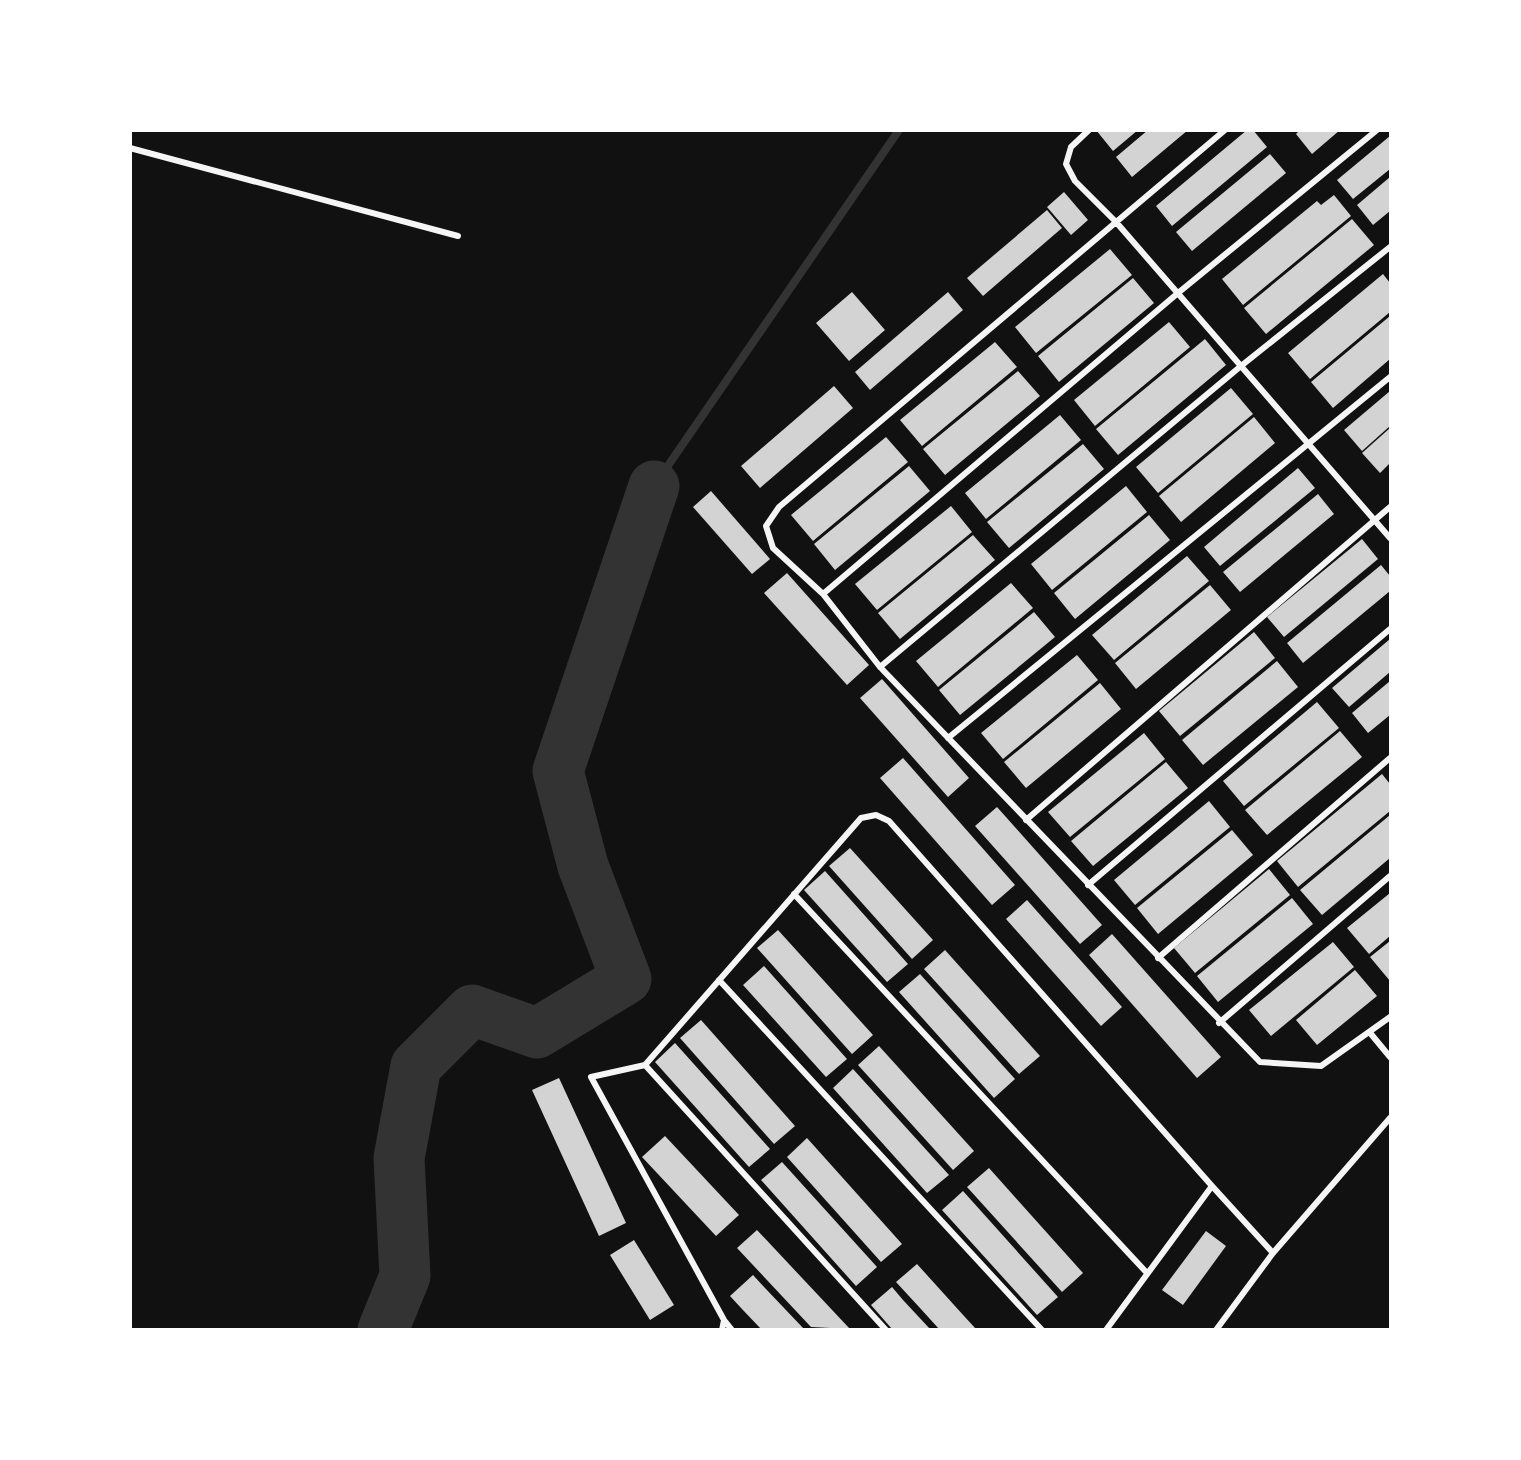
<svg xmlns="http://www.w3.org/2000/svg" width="1521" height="1460" font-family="Overpass,sans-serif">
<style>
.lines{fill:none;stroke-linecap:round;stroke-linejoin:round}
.stream{stroke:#333;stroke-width:8}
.river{stroke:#333;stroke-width:51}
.building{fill:#d3d3d3}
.minor{stroke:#f5f5f5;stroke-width:6}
</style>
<rect width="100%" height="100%" fill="#111"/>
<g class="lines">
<!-- stream -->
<path class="stream" d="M654 486 899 130"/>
<!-- river -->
<path class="river" d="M383 1330 405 1276 399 1158 416 1066 472 1010 537 1033 626 979 583 866 558 771 654 486"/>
</g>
<!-- building -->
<path class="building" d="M1096 130H1138L1113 151Z
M1148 130H1188L1132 177 1116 157Z
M1247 130H1253L1267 147 1172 226 1156 206Z
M1300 130H1340L1312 154 1296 134Z
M1390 136V169L1353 199 1337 180Z
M1270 154 1286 173 1192 251 1176 232Z
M1390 177V211L1373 225 1357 205Z
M1064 192 1088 220 1071 235 1047 207Z
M1334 195 1351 216 1243 305 1222 279 1317 201 1321 205Z
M1047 210 1062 228 983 296 967 278Z
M1352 219 1374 245 1266 334 1244 308Z
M1110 249 1132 275 1036 353 1015 327Z
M1383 274 1390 283V312L1310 379 1288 353Z
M1133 278 1154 303 1059 382 1038 356Z
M852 292 885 330 849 361 816 323Z
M948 292 963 310 870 390 855 372Z
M1390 316V359L1333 408 1311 382Z
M1169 322 1190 347 1095 426 1074 400Z
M1205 339 1226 365 1118 455 1096 429Z
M995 342 1017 367 922 446 900 420Z
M1018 371 1040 396 945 475 923 449Z
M834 386 853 408 760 488 741 466Z
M1231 388 1253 414 1158 493 1136 467Z
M1390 391V426L1362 451 1344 430Z
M1060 415 1081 440 986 519 965 493Z
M1254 417 1275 443 1181 522 1159 496Z
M1390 428V463L1380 473 1362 453Z
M886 437 908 462 813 541 791 515Z
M1083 444 1104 469 1009 548 987 522Z
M909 466 930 491 835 570 814 544Z
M1298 468 1315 488 1220 566 1204 547Z
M1126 486 1147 512 1052 590 1031 564Z
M711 491 770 559 752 574 693 507Z
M1318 494 1334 514 1240 592 1223 572Z
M951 506 972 532 877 610 855 584Z
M1149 515 1170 540 1075 619 1054 593Z
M973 535 995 560 900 639 878 613Z
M1362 539 1378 559 1284 637 1267 617Z
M1187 556 1209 581 1114 660 1092 635Z
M1381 565 1390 576V591L1303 663 1287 643Z
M787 573 869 665 847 685 764 593Z
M1011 583 1033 608 938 687 916 661Z
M1210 585 1231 610 1136 689 1115 663Z
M1034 612 1055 637 960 715 939 690Z
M1254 632 1275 658 1180 736 1159 711Z
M1390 639V672L1349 707 1332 688Z
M1077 655 1098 680 1003 759 981 733Z
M1277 661 1298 687 1203 765 1182 740Z
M882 679 969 778 948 797 860 698Z
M1390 681V715L1368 733 1352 713Z
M1100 683 1121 709 1026 788 1004 762Z
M1317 702 1339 728 1244 806 1223 781Z
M1340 731 1362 757 1267 835 1245 810Z
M1144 733 1165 759 1070 837 1048 812Z
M903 758 1015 885 992 905 880 778Z
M1166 762 1188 788 1093 866 1071 841Z
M1382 774 1390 784V811L1298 887 1277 861Z
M1209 801 1230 827 1135 905 1114 880Z
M997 807 1102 925 1080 944 975 826Z
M1390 815V858L1322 915 1300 890Z
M1232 830 1253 855 1158 934 1137 908Z
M850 848 933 940 912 959 829 866Z
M1269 869 1290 895 1195 973 1174 948Z
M825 871 908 964 887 982 804 890Z
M1390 893V936L1369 954 1347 928Z
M1292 898 1313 924 1218 1002 1197 976Z
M1027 900 1122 1007 1101 1026 1006 919Z
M778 930 873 1035 852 1054 757 948Z
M1112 934 1221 1057 1197 1078 1089 955Z
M1390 941V981L1370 957Z
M1333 942 1354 967 1271 1036 1249 1010Z
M945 950 1040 1056 1019 1074 924 969Z
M764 966 847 1059 826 1077 743 985Z
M1355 970 1377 996 1317 1045 1296 1020Z
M920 974 1015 1079 994 1098 899 992Z
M701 1020 795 1126 774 1144 680 1038Z
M675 1043 770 1149 749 1167 655 1062Z
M879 1046 974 1151 953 1170 858 1065Z
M853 1069 949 1175 927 1193 833 1088Z
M559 1078 626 1223 599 1236 532 1090Z
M665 1136 739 1215 716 1236 642 1157Z
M807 1138 902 1244 881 1262 787 1157Z
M782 1162 877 1267 856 1286 761 1180Z
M989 1168 1083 1273 1062 1292 967 1187Z
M963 1191 1058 1297 1037 1315 942 1210Z
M757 1230 850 1329 811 1327 737 1248Z
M1206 1231 1226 1246 1183 1305 1162 1290Z
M634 1240 674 1305 650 1320 610 1255Z
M917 1264 964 1316 976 1329H939L920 1308 896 1282Z
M753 1275 765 1288 804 1329H761L742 1309 730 1296Z
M892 1287 903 1300 930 1329H892L871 1305Z"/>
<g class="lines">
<!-- minor -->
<path class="minor" d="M1089 130 1071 147 1066 164 1075 181 1116 222 1390 538
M1225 130 779 507 766 526 773 548 823 594 880 667 1260 1062 1321 1066 1390 1017
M130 148 458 236
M823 594 1178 293 1377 130
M880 667 1241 366 1390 247
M948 738 1390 377
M1026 820 1390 507
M1088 885 1390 629
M794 894 1147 1273
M1158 958 1390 758
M719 980 1042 1330
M1219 1023 1390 876
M1371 1034 1390 1057
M645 1065 886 1330
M722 1330 724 1320
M732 1330 724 1320 591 1077 645 1065 861 818 876 815 889 821 1212 1186
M1106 1330 1212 1186 1273 1253
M1216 1330 1273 1253 1390 1118"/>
</g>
<!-- border -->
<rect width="1521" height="1460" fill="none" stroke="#ffffff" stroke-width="264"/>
</svg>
